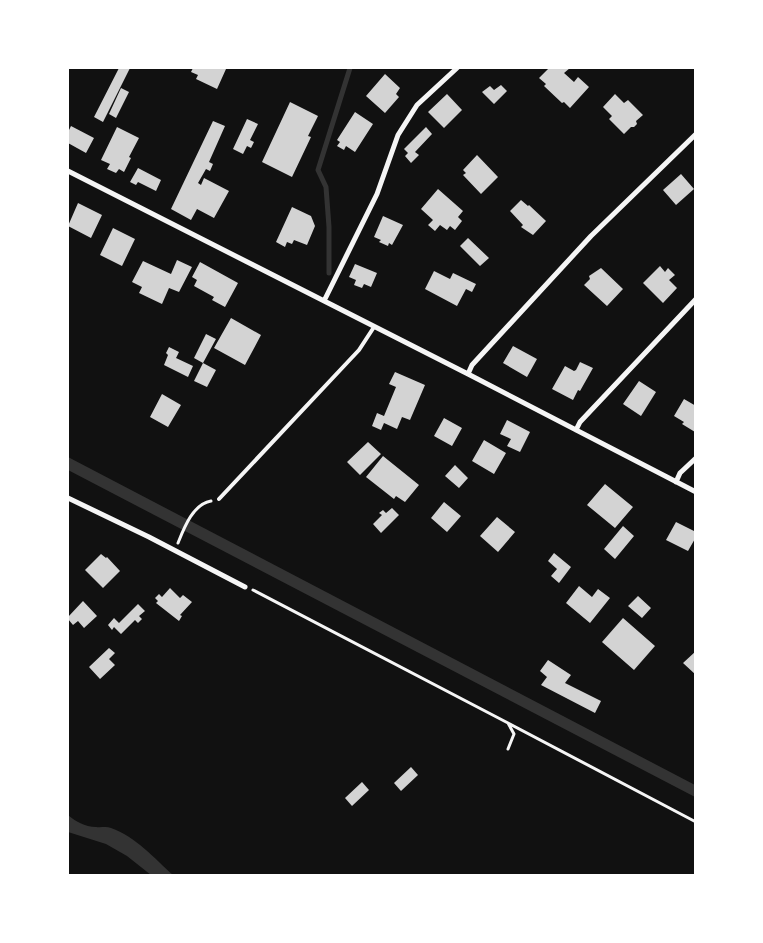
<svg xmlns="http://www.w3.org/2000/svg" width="763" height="943" font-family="Rubik,sans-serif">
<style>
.water{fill:#333}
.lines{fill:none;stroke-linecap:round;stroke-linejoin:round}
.stream{stroke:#333;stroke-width:5}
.building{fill:#d3d3d3}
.path{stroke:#f5f5f5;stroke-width:3}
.service{stroke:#f5f5f5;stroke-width:4}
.minor{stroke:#f5f5f5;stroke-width:5}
</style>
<rect width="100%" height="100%" fill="#111"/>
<!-- water -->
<path class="water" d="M68 457 695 785V797L68 470Z
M68 815C75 821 85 827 96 827 101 828 106 826 111 828 135 836 155 859 173 875H151L127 856 106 844 68 832Z"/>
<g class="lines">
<!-- stream -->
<path class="stream" d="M329 273V227L326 187 318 170 350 68"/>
</g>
<!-- building -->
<path class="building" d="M119 68H130L103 122 94 117Z
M193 68H221L226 69 217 89 196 79 198 75 191 72Z
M549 68H570L564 73 574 82 578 77 589 87 570 108 564 102 562 103 544 86 546 84 539 78Z
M385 74 400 88 396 94 399 97 385 113 366 96Z
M501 85 507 91 494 104 482 92 490 86 494 90Z
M121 88 129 92 116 118 109 114Z
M447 94 462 110 444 128 428 112Z
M615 94 624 103 628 100 643 115 636 121 637 124 634 127H631L624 134 609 119 612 116 603 107Z
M290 102 318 116 308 136 311 137 292 177 262 162Z
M355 112 373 124 355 152 346 146 344 150 337 146 340 142 337 140Z
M247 119 258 124 250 140 254 142 251 148 247 146 243 154 233 149Z
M213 121 225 126 209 162 213 164 210 171 206 169 198 183 201 185 204 178 229 191 214 218 197 209 191 220 171 209Z
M71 126 94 138 86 153 68 143V132Z
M117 127 139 138 129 157 131 158 124 172 119 169 116 173 107 169 110 164 101 160Z
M426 127 432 134 415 152 419 155 411 163 405 156 408 153 404 149Z
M477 155 498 177 481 194 463 175 466 173 463 170Z
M138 168 161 180 156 191 138 182 136 185 130 182Z
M681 174 694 189 676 205 663 190Z
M438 189 463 211 458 217 462 221 455 230 450 226 447 230 440 225 435 231 428 225 433 220 421 209Z
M521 200 528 206 529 205 546 221 533 235 521 227 523 225 510 211Z
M78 203 102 215 91 238 68 226Z
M292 207 311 216 315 226 307 245 294 240 292 244 287 242 285 247 276 242Z
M383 216 403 225 392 245 389 243 388 246 379 242 381 240 374 237Z
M113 228 135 239 122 266 100 255Z
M468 238 489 258 480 266 460 246Z
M177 260 192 267 179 292 169 288 162 304 139 293 142 287 132 282 143 261 171 274Z
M200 262 238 283 225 307 212 300 214 297 194 286 197 280 192 277Z
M355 264 377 273 371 287 364 284 362 288 354 285 356 280 349 277Z
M660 266 665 272 668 268 675 275 669 280 677 288 663 303 643 283Z
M601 268 623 289 607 306 584 285 590 279 589 276Z
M434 271 450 279 453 273 476 284 472 292 466 289 457 306 425 289Z
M231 318 261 335 245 365 214 348Z
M206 334 216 339 203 363 194 358Z
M513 346 537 359 527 377 503 363Z
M169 347 179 352 176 358 193 366 188 377 164 365 168 355 166 353Z
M580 362 593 368 580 391 578 390 573 400 552 389 565 366 574 371 576 370Z
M203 363 216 370 207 387 194 381Z
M395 372 425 385 410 420 402 417 397 429 384 423 381 430 372 426 377 413 384 416 396 387 389 384Z
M639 381 656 392 641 416 623 404Z
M162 394 181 405 168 427 150 417Z
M684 399 696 406 695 432 682 424 684 422 674 416Z
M444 418 462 428 452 446 434 436Z
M507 420 530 432 520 452 507 446 511 439 500 434Z
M484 440 506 453 494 474 472 461Z
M368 442 381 454 360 475 347 462Z
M383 456 419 485 405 502 396 496 394 499 366 477Z
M455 465 468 478 459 488 445 476Z
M605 484 633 507 615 528 587 505Z
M444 502 461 516 447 532 431 518Z
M392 508 399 515 381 533 373 524 382 515 379 513 383 510 386 513Z
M497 517 515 532 498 552 480 536Z
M676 522 696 532V537L688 551 666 540Z
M623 526 634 536 615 559 604 549Z
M554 553 571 567 559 583 551 576 557 569 548 561Z
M101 554 106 558 107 557 120 571 103 588 85 570Z
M579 586 592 597 598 589 610 598 590 623 566 603Z
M170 588 180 598 183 595 192 602 180 615 182 616 179 621 156 603 158 601 155 598 159 594 162 597Z
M638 596 651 608 642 618 628 606Z
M83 601 97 616 84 628 78 621 73 625 68 619V617Z
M138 604 145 611 139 616 142 619 138 623 135 620 121 634 114 627 112 630 108 625 114 618 119 623Z
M623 618 655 646 634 670 602 642Z
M109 648 115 653 109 659 115 665 100 679 89 667Z
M696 651V675L683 663Z
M548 660 571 675 565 683 601 701 595 713 541 685 547 677 540 671Z
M411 767 418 775 401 791 394 783Z
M362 782 369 790 352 806 345 798Z"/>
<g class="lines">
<!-- path -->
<path class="path" d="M178 543C184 528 193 504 211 501
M253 590 508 723 514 734 508 749
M508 723 696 822"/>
<!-- service -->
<path class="service" d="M219 499 359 350 374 327"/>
<!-- minor -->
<path class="minor" d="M68 171 468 374 696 492
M324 301 377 194 398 135 417 105 457 68
M468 374 472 365 591 236 696 134
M576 430 580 422 696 299
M676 482 680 473 696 458
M68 498 149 537 245 587"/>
</g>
<!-- border -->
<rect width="763" height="943" fill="none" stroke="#ffffff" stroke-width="138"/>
</svg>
